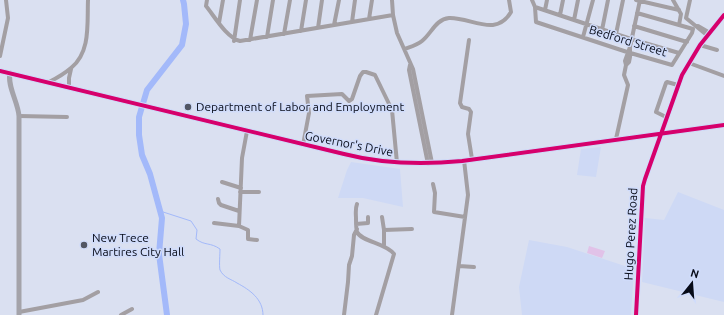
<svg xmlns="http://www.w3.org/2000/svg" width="724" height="315" font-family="Ubuntu,sans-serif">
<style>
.built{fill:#ced9f5}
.green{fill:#e1c2e8}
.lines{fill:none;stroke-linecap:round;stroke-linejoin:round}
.stream{stroke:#a3b9fa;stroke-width:1}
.river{stroke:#a3b9fa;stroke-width:6}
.minor{stroke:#a39fa3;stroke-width:4}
.major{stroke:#a4a3aa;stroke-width:5}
.cycleway-casing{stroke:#d0dcfb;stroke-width:6}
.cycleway{stroke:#d6006c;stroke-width:4}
.poi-dot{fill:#515664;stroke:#d0dcfb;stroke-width:1.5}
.labels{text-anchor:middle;stroke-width:3;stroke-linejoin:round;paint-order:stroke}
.street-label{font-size:12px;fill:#070b18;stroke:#d0dcfb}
.poi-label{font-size:12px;fill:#070b18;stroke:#d0dcfb;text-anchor:start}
</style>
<rect width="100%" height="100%" fill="#dae0f1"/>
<!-- built -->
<path class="built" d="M601 147 596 177 577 175 581 149Z
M351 162 400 169 403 207 363 198H338L347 170Z
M678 192 724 210V302L642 282 645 218 664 220Z
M529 240 567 247 634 269 631 315H522L519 287Z"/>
<!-- green -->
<path class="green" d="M589 246 605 251 602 258 587 253Z"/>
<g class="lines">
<!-- stream -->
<path class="stream" d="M160 211 191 221 197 230 196 239C205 246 210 242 220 249 220 254 219 266 220 270 224 278 231 279 237 283 250 290 263 299 263 315"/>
<!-- river -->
<path class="river" d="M167 315 159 254 162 218 150 174 142 155 139 135V117L147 90 182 45 186 24 184 4 183 0"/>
<!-- minor -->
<path class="minor" d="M207 0 206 6C215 17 226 37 240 41L393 15
M392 0 393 15 397 33 413 69 432 163
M532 0 535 7 536 22 627 52 672 65 692 33 693 29 637 13
M636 0 679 10
M673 0 681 14 679 25
M690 0 686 18 708 36
M535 7 631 39 679 53
M545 10 547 0
M560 15 563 0
M369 19 372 0
M574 20 578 0
M352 22 355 0
M219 23 223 0
M334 25 339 0
M634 26 687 42
M698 26 710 33
M318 28 322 0
M602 30 608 0
M301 31 306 0
M284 34 290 0
M616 34 623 0
M267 37 273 0
M583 37 593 0
M250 40 257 0
M469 40 460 103 462 107 469 109 471 112 468 134 472 159
M234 41 240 0
M700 45 717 50
M405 49C410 47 417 45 422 41 431 34 436 19 449 18 471 17 496 38 511 12L509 0
M0 56 8 18 6 0
M689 63 724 76
M410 65 409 70 428 164
M626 65 625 61 630 47 640 0
M49 82C57 78 64 74 71 68 91 52 87 23 88 0
M69 87V78L71 69
M19 116 67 117
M666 117 656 112 666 83 667 82 678 85
M247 131 242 158 239 226 248 230V239L257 240
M616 139 628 85 624 75 626 65 629 62 630 57V47
M303 145 309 113 307 96 342 94 349 101 352 99 360 76 363 72H366L375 75 392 110 397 163
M222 182 241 188
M433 184 435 193 434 212 465 217
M240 192H259
M218 199 219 203 221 205 239 211
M357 204C355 209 356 214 356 219 356 223 356 228 357 232 362 242 386 243 394 254L376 315
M382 217 384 230
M214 223 239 226
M356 224 368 223V217
M384 245V230L412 229
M459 266 474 267
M19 312 83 300 98 292
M121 315 132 309
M344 315 348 282 349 265 352 256 354 235 357 229
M452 315 468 195 464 160
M636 315 643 186 645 179 682 75 700 45 724 15"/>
<!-- major -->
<path class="major" d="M0 71 344 154C383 164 421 165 462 161L724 125
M10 73C7 86 18 102 19 116V315"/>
<!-- cycleway casing -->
<g class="cycleway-casing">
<path id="cycleway" d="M0 71 344 154C383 164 421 165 462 161L724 125
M636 315 643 186 645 179 682 75 700 45 724 15"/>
</g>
<!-- cycleway -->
<use href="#cycleway" class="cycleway"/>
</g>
<!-- markers -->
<g class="poi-dot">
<circle cx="188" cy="107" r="4"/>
<circle cx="84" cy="245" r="4"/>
</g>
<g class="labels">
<!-- street labels -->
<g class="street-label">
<text transform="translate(628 41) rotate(17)" y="4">Bedford Street</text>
<text transform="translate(349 144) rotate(11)" y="4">Governor's Drive</text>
<text transform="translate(631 234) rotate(-87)" y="4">Hugo Perez Road</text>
</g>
<!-- poi labels -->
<g class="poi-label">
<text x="196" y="111">Department of Labor and Employment</text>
<text x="92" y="242">New Trece<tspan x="92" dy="14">Martires City Hall</tspan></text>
</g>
</g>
<!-- north arrow -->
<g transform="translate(692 283) rotate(17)" stroke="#d0dcfb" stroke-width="3" paint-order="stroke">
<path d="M0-3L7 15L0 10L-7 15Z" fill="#070b18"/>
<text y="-6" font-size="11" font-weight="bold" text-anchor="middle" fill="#070b18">N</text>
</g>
</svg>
